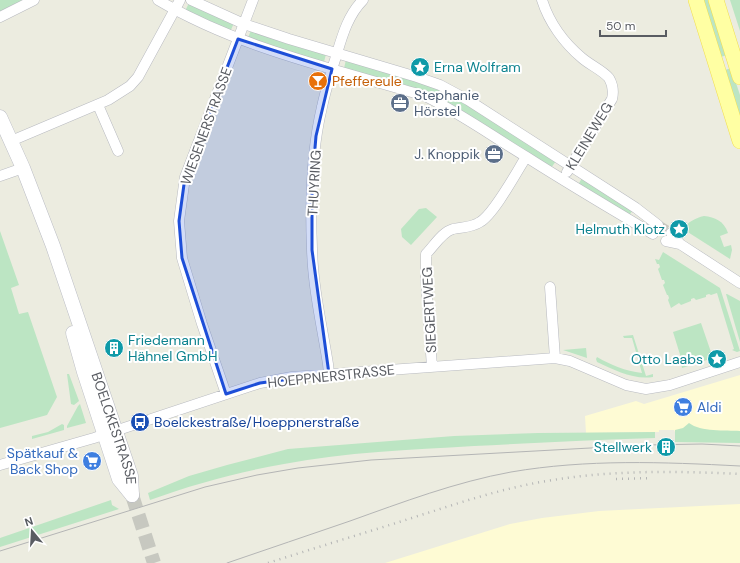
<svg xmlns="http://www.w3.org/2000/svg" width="740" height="563" font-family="'DM Sans',sans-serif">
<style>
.commercial{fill:#fefbd4}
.green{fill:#bce5c3}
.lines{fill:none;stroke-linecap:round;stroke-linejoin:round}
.minor-tunnel{stroke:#c7c8c0;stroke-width:10;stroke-dasharray:10 5;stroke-linecap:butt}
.secondary-tunnel{stroke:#c7c8c0;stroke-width:14;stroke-dasharray:14 7;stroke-linecap:butt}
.minor-casing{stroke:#b8bac0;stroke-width:11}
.secondary-casing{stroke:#bbbdc5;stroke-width:15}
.primary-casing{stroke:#f2df54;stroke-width:16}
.minor{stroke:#fff;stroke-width:10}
.secondary{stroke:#fff;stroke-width:14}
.primary{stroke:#ffffa3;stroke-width:15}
.tram{stroke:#b4b5b5;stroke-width:1}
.rail{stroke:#b4b5b5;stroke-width:2.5;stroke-dasharray:1 5;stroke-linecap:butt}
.marked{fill:#1d4ed8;fill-opacity:0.2;stroke:#1d4ed8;stroke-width:3;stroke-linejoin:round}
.labels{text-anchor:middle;stroke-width:4;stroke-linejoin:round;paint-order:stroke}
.culture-label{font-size:14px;fill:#0d838f;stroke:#fff;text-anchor:end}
.food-label{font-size:14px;fill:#c56008;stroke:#fff;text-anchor:start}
.service-label{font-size:14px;fill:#4e5e75;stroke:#fff;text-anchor:start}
.street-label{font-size:14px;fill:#595c62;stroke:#fff}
.shop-label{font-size:14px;fill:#366cbe;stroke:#fff;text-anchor:start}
.transit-label{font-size:14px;fill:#164399;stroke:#fff;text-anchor:start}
</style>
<rect width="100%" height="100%" fill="#ecece0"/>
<!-- commercial -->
<path class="commercial" d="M740 375V432H675L674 430H659V432H655L586 433 585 416 636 401 644 404Z
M740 504V563H385L510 524 542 518 599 511Z"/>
<!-- green -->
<path class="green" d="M0 0H28L0 14Z
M702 0H711L727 55 721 57Z
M730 0H740V31Z
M189 3 234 23 230 32 185 11Z
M251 30 326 54 324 62 248 38Z
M346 60C377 69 412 76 441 91 481 111 518 137 556 161L551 168 466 115 344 68Z
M731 68 740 95V123L725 70Z
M582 178 633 210 628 217 578 185Z
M426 208 437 217 411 245 402 237 401 229 419 209Z
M704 216C715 217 724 221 728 233L720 236 724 247 731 245 732 250 730 259 683 229C688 222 695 218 704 216Z
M0 231 19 285 11 288 19 314 28 312 57 397 47 415 0 428Z
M663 252 720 288 740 351 737 352 732 350 734 349 717 293 711 295 709 294 706 295V297L696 300 694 298 691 299V301L681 305 679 303 671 308 668 300 669 298 668 295H667L663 285 665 283 664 280H662L658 269 660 267 659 264H657L655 259 659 260Z
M726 294H727L740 301V342Z
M701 323 713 358 682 368 681 362 682 361 673 332Z
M633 335 646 376 653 374V377C633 380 615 370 597 362L596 359 597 357C611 365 625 371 642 373L632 338H624L623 336Z
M586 348 587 358 563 350Z
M67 374H69L79 401 74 405 71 404Z
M80 404 86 423 67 428V426L78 406Z
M689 423C701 432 725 430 740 431V443L675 442V430L683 428Z
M62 424 64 425V430L32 439V436L48 432Z
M655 432V438C594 440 534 443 474 446 410 450 346 452 284 464 238 472 194 484 150 500L148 493 189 476 227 465 288 449 454 436 538 433Z
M111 500 112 505 119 509 0 547V538Z"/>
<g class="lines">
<!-- minor-tunnel -->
<path class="minor-tunnel" d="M658 225 671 233"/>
<!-- secondary-tunnel -->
<path class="secondary-tunnel" d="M132 495 154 563"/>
<!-- minor casing -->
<g class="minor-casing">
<path id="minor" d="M158 0C239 48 335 69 425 96 460 113 492 136 525 156 567 183 610 208 653 234
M191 0 244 24 289 39 417 77 440 85 468 100 636 208 658 225
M542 0C549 22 564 43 582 58 590 65 602 70 609 78 613 85 614 91 612 99L567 172
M0 17 34 0
M98 105 118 151
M11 141 108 100 130 86 138 77 180 0
M0 176 23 168
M671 233 680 244
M666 241 680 244 740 283
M550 287 555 358
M432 367 426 280V254C434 246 442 232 453 229 462 227 471 228 480 222 494 214 516 173 526 157
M329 374 328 364C322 326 313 288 312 249 310 202 311 153 322 107 325 92 330 77 334 63 341 41 346 17 363 0
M226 394 202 324 182 258 179 221 185 177 253 0
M0 465 94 438 260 383 292 377 555 358 570 361 626 385 646 389 670 385 740 362"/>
</g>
<!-- secondary casing -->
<g class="secondary-casing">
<g id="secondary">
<path id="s1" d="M0 117 23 168 53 246 131 476 132 495"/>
<path d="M73 333 84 372 119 479 132 495"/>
</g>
</g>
<!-- primary casing -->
<g class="primary-casing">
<path id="primary" d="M696 0 740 141
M716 0 740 77"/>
</g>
<!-- minor -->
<use href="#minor" class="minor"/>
<!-- secondary -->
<use href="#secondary" class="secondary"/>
<!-- primary -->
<use href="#primary" class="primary"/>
<!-- tram -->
<path class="tram" d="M0 551 205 487 257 475 298 468 371 460 645 445 702 444 740 446
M227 563C268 549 309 535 350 521 403 502 456 482 511 472 587 459 663 462 740 466"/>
<!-- rail -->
<path class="rail" d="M616 479 652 478
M268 563C318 547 368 532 418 516 462 502 506 487 553 480 615 470 677 471 740 474"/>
</g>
<!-- marked area -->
<path class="marked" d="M238 39 332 69 316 136 312 183V250L329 374 260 383 226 394 182 258 179 221 185 177Z"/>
<!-- icons -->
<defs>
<g id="sight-disc" transform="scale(1)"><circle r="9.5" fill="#0f9aa8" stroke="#fff"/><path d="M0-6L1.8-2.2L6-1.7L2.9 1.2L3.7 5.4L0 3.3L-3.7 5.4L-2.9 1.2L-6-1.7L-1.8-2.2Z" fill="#fff"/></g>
<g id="bar-disc" transform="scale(1)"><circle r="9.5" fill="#e8710a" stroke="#fff"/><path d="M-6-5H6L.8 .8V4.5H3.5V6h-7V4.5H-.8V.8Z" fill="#fff"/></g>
<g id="office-disc" transform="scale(1)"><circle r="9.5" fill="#5c6f8a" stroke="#fff"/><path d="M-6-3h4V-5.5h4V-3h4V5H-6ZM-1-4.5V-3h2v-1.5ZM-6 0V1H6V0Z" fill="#fff"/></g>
<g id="building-disc" transform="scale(1)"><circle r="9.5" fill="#0f9aa8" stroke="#fff"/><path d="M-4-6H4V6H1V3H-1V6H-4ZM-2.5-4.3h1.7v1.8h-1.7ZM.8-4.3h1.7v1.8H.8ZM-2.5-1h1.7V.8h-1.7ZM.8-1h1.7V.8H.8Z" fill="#fff"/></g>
<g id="supermarket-disc" transform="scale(1)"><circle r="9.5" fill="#3f7fe0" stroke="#fff"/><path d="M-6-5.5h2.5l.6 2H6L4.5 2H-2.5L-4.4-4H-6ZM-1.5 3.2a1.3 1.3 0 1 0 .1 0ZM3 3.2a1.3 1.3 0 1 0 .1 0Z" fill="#fff"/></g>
<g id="bus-disc" transform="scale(1)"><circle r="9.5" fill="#1a4fb4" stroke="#fff"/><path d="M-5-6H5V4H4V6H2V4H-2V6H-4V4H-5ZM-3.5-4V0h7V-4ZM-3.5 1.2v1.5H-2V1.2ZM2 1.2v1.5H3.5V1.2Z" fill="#fff"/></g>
</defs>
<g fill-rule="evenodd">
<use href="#sight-disc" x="420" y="67"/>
<use href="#bar-disc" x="318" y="81"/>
<use href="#office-disc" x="400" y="103"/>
<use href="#office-disc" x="494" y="154"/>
<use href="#sight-disc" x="679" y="229"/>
<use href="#building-disc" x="114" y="348"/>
<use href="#sight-disc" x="717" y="359"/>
<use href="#supermarket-disc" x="683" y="407"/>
<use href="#bus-disc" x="140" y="422"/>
<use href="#building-disc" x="666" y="447"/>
<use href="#supermarket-disc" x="92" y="461"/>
</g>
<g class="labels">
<!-- culture labels -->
<g class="culture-label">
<text x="434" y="72" text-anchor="start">Erna Wolfram</text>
<text x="665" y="234">Helmuth Klotz</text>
<text x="128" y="345" text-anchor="start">Friedemann<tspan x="128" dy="16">Hähnel GmbH</tspan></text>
<text x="703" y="364">Otto Laabs</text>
<text x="652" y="452">Stellwerk</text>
</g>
<!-- food labels -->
<g class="food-label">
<text x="332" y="86">Pfeffereule</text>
</g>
<!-- service labels -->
<g class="service-label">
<text x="414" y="100">Stephanie<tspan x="414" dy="16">Hörstel</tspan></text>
<text x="480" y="159" text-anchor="end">J. Knoppik</text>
</g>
<!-- street labels -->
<g class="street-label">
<text transform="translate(206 126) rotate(-70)" y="5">WIESENERSTRASSE</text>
<text transform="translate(589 136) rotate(-59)" y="5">KLEINEWEG</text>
<text transform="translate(314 183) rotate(-87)" y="5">THUYRING</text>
<text transform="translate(429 310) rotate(-93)" y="5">SIEGERTWEG</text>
<text transform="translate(331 376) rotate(-6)" y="5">HOEPPNERSTRASSE</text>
<text dy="5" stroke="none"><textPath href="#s1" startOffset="332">BOELCKESTRASSE</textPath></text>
</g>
<!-- shop labels -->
<g class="shop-label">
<text x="697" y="412">Aldi</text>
<text x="78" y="458" text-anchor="end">Spätkauf &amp;<tspan x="78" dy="16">Back Shop</tspan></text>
</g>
<!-- transit labels -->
<g class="transit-label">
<text x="154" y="427">Boelckestraße/Hoeppnerstraße</text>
</g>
</g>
<!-- north arrow -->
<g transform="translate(32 531) rotate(342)" stroke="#ffffff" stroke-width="3" paint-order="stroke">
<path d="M0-3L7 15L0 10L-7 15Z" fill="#595c62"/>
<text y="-6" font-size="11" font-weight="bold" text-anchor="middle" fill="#595c62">N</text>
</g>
<!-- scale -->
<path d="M600 30v6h66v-6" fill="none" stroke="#595c62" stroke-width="2"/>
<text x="606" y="30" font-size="12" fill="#595c62" stroke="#ffffff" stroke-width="3" paint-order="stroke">50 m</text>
</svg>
